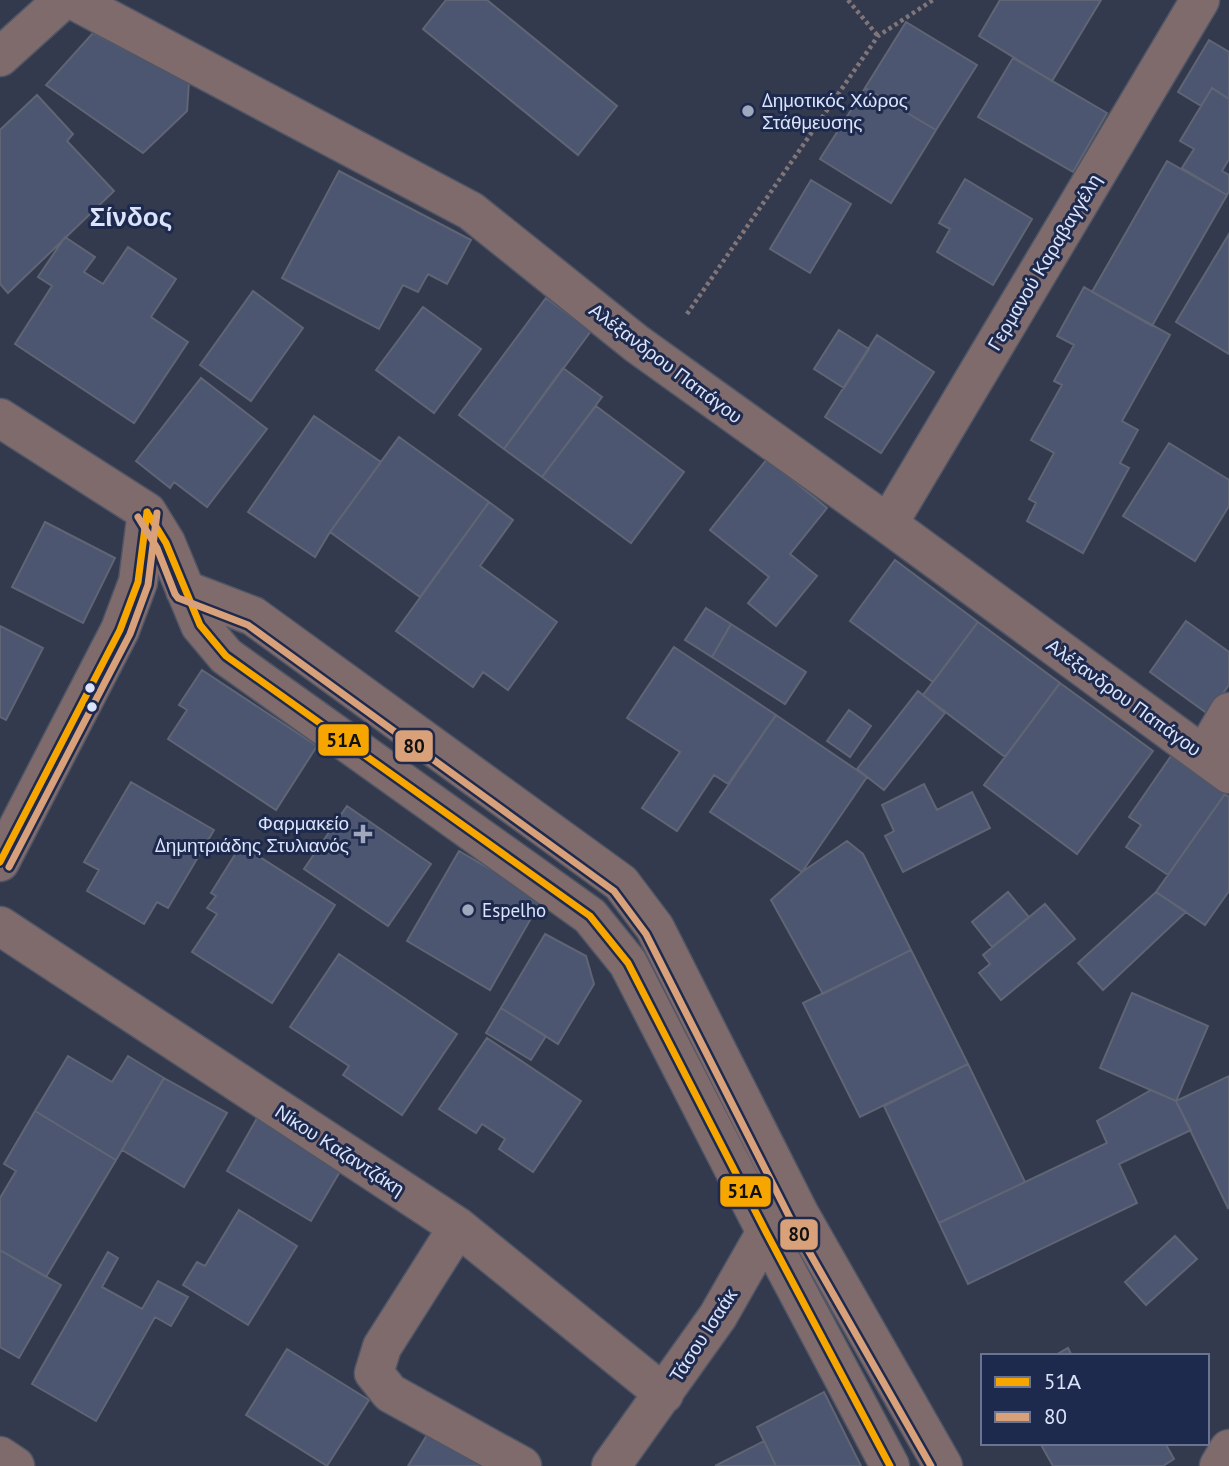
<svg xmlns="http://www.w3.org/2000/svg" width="1229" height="1466" font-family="'PT Sans',sans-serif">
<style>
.building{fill:#4d5670;stroke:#5f6575;stroke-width:2}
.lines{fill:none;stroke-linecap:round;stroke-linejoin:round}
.minor-casing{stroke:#505666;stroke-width:41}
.path{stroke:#807579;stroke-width:4.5;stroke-dasharray:3.5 3.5;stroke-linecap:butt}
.minor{stroke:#806b6c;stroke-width:38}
.bus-1-casing{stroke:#1e2a4d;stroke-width:12}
.bus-2-casing{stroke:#1e2a4d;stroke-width:12}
.bus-1{stroke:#f7a600;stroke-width:7}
.bus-2{stroke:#d9a179;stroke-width:7}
.poi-dot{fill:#a0a8be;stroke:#1e2a4d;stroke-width:2.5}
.bus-dot{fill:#dbe4fb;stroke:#1e2a4d;stroke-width:2.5}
.labels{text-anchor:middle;stroke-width:6;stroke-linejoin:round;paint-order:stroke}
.poi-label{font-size:19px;fill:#dbe4fb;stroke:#1e2a4d;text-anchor:start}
.street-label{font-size:19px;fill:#dbe4fb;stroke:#1e2a4d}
.district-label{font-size:26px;font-weight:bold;fill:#dbe4fb;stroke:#1e2a4d}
.line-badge{stroke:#1e2a4d;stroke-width:2.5}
.pale-badge-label{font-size:19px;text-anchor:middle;font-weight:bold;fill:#111}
</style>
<rect width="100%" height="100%" fill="#333a4d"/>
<!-- building -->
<path class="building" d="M446 0H487L617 106 578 155 423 29Z
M1000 0H1101L1052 81 979 36Z
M906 22 977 65 936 130 865 88Z
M93 33 189 82 187 111 143 153 46 85Z
M1209 40 1229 52V99L1212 88 1201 106 1178 92Z
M1013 58 1107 113 1073 172 978 117Z
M865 88 936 130 891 203 820 159Z
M1212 88 1229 99V159L1222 171 1229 175V191L1227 195 1182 168 1194 149 1180 141Z
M37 95 73 134 67 141 114 191 8 293 0 284V130Z
M1167 161 1227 195 1152 326 1092 292Z
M339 171 471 240 447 284 428 274 418 292 403 285 379 329 282 278Z
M965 179 1032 219 993 285 937 252 950 229 939 223Z
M811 180 851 204 810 273 770 249Z
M1229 234V354L1176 322Z
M65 237 95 257 84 272 103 284 128 247 176 279 151 317 188 342 134 423 15 344 52 286 38 277Z
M1084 287 1170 335 1122 421 1138 430 1120 463 1129 468 1083 553 1027 521 1036 503 1029 499 1054 453 1031 440 1062 385 1054 381 1074 345 1057 336Z
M253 291 303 328 251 401 200 365Z
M546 298 591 331 504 449 459 415Z
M423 307 481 349 434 413 376 370Z
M839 330 869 349 844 388 814 369Z
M877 335 934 372 881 453 825 417Z
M563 368 602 397 542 477 504 449Z
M201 378 267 429 207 507 174 482 170 488 136 461Z
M596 406 684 472 631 543 542 477Z
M314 416 381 462 330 532 315 557 248 512Z
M399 437 489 502 420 597 330 532Z
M1169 443 1229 480V506L1195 561 1123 516Z
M767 459 827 508 790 554 817 576 776 626 748 603 769 577 710 530Z
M489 502 513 520 480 566 557 622 508 690 483 672 473 687 396 631Z
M45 522 115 558 83 623 12 587Z
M895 560 978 622 933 682 850 621Z
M706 608 731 624 712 657 685 640Z
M1186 621 1229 652V685L1208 714 1150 672Z
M978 622 1060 683 1005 757 923 695Z
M731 624 806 672 785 704 712 657Z
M0 626 43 648 6 720 0 717Z
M674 647 776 715 728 784 714 775 677 831 642 808 680 752 627 718Z
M202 670 317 746 276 810 168 739 187 710 179 705Z
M1060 683 1153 751 1077 854 984 785Z
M918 691 945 713 884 790 857 769Z
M849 710 871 726 850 757 827 741Z
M776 715 867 777 802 872 710 812Z
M1171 756 1225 794 1168 875 1126 847 1141 825 1129 817Z
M131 782 214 830 168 908 157 902 144 924 87 891 99 870 84 862Z
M924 784 937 810 972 792 990 828 903 872 885 836 894 831 882 805Z
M1225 794 1229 797V891L1205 925 1156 892Z
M347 806 431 864 388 926 304 869Z
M847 841 863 854 911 950 823 994 771 900 802 872Z
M241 845 335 905 272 1003 192 952 217 914 207 908 216 896 211 893Z
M459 851 542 899 490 990 407 941Z
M1008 892 1029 917 992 947 972 922Z
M1156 892 1186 912 1103 990 1078 963Z
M1045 904 1075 939 1001 1000 979 973 990 964 983 955Z
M545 934 586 956 594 984 558 1044 501 1008Z
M911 950 968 1064 860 1117 803 1003Z
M339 954 457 1034 402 1115 343 1075 349 1066 290 1027Z
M1132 993 1208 1026 1176 1101 1100 1068Z
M501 1008 546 1036 531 1060 486 1033Z
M487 1038 581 1101 533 1172 499 1149 505 1139 482 1124 476 1133 439 1109Z
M68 1056 112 1082 128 1056 164 1078 116 1160 35 1111Z
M968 1064 1025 1182 939 1223 884 1106Z
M1229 1076V1207L1228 1208 1176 1101Z
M164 1078 227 1113 184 1187 122 1150Z
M1151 1090 1176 1101 1191 1130 1119 1164 1137 1203 968 1284 939 1223 1107 1143 1097 1121Z
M35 1111 116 1160 46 1277 0 1250V1198L16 1171 4 1164Z
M260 1113 345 1163 311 1221 227 1171Z
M239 1210 297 1246 248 1325 183 1285 197 1262 205 1266Z
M1175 1236 1197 1259 1146 1305 1125 1282Z
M0 1250 61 1285 19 1358 0 1347Z
M108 1252 118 1258 102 1287 142 1309 158 1281 188 1297 171 1326 155 1317 96 1421 32 1384Z
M1068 1348 1072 1356H1054Z
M287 1349 369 1400 327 1466 246 1415Z
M824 1392 861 1466H776L757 1427Z
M430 1430 490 1466H408Z
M764 1441 776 1466H715Z
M1040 1443H1165L1174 1459 1163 1466H1053Z"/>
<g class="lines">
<!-- minor casing -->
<g class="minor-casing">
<path id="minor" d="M73 0 471 211 637 344 888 524 1229 774
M0 57 63 0
M0 418 147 512 166 543 200 625 226 656 590 916 628 963 766 1232 890 1466
M888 524 1200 0
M185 590 253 616 621 883 655 928 800 1215 943 1466
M1204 755 1229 712
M0 862 120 630 138 582 147 512
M0 926 458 1227 664 1394
M458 1227 382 1347 374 1373 390 1393 522 1466
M0 1456 15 1466
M611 1466 718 1316 766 1232 785 1222
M1219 1466 1229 1449"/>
</g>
<!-- path -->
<path class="path" d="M848 0 878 36
M687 314 878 36 933 0"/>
<!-- minor -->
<use href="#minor" class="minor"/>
<!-- bus-1 casing -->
<g class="bus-1-casing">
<path id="bus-1" d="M147 512 166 543 200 625 226 656 590 916 628 963 766 1232 890 1466
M0 862 120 630 138 582 147 512"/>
</g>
<!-- bus-2 casing -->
<g class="bus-2-casing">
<path id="bus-2" d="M138 517 157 548 175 594 178 598 248 625 614 891 646 934 791 1220 931 1466
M9 867 130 634 148 585 157 513"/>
</g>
<!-- bus-1 -->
<use href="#bus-1" class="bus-1"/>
<!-- bus-2 -->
<use href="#bus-2" class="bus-2"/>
</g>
<!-- markers -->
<g class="poi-dot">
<circle cx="748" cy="111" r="7"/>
<path d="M359.5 823.5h7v7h7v7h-7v7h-7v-7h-7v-7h7z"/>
<circle cx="468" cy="910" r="7"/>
</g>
<g class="bus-dot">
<circle cx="90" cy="688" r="6"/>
<circle cx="92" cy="707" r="6"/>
</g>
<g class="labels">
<!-- poi labels -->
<g class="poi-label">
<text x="762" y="107">Δημοτικός Χώρος<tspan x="762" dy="22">Στάθμευσης</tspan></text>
<text x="349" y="830" text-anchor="end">Φαρμακείο<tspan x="349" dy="22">Δημητριάδης Στυλιανός</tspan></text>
<text x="482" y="917">Espelho</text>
</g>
<!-- street labels -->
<g class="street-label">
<text transform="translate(1044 262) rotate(-59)" y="7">Γερμανού Καραβαγγέλη</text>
<text transform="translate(666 363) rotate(37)" y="7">Αλέξανδρου Παπάγου</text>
<text transform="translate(1124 697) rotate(36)" y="7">Αλέξανδρου Παπάγου</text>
<text transform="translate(340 1150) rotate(33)" y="7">Νίκου Καζαντζάκη</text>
<text transform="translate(703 1335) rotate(-57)" y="7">Τάσου Ισαάκ</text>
</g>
<!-- district labels -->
<g class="district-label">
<text x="131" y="226">Σίνδος</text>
</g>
</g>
<g class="line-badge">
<rect x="317" y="723" width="53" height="34" rx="7" fill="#f7a600"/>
<rect x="394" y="729" width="40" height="34" rx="7" fill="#d9a179"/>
<rect x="719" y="1175" width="53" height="33" rx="7" fill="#f7a600"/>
<rect x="779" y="1218" width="40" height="33" rx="7" fill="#d9a179"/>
</g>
<g class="pale-badge-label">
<text x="344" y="747">51Α</text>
<text x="414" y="753">80</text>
<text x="745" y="1198">51Α</text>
<text x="799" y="1241">80</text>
</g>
<!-- legend -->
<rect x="981" y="1354" width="228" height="91" fill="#1e2a4d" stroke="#6a7493" stroke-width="2"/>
<rect x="995" y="1377" width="35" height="10" fill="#f7a600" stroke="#6a7493" stroke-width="2"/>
<text x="1044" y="1389" font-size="21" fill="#dbe4fb">51Α</text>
<rect x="995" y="1412" width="35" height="10" fill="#d9a179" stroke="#6a7493" stroke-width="2"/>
<text x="1044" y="1424" font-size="21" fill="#dbe4fb">80</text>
</svg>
